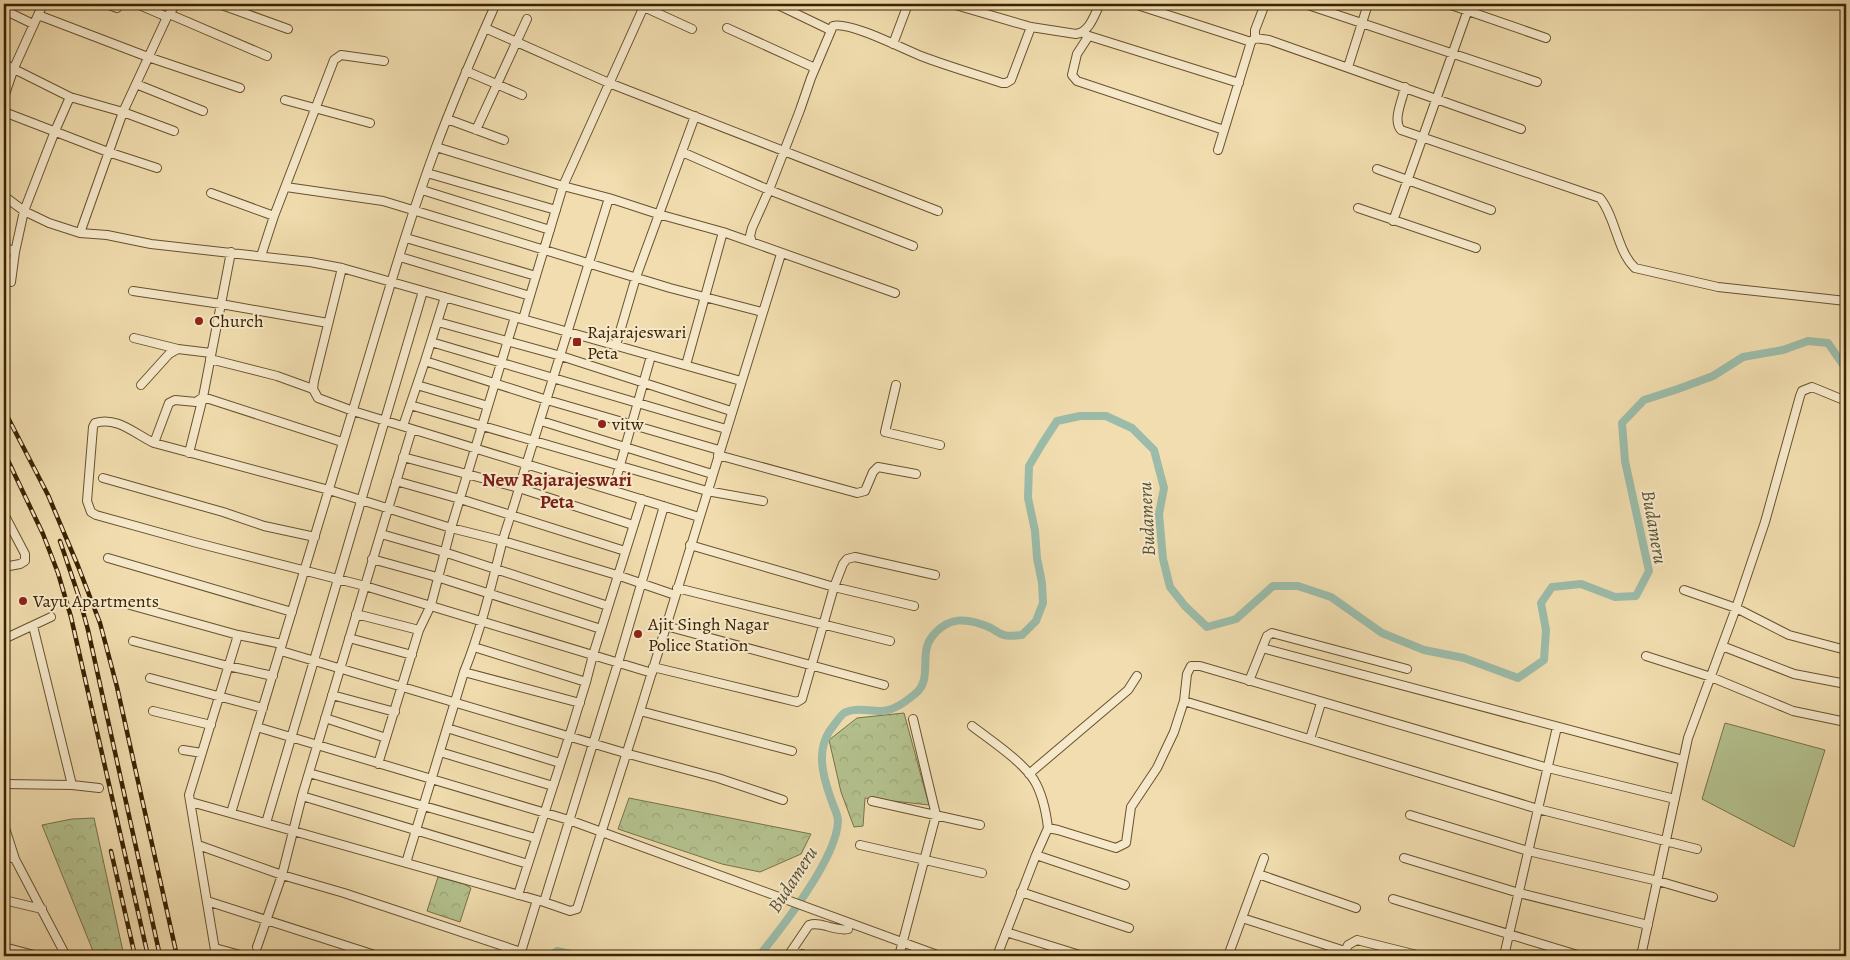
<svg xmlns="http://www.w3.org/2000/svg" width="1850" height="960" font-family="Alegreya,serif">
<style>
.forest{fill:url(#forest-crowns);stroke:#777248}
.green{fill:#b4c28f;stroke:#777248}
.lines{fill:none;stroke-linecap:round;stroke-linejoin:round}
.canal{stroke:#9bbcaa;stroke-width:8}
.minor-casing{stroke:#68522c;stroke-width:10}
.minor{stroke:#f6e9cb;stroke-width:8}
.rail-casing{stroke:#3a2301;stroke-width:4.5}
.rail{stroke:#f6e9cb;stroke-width:2.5;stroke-dasharray:8;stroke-linecap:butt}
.poi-dot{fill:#8f2418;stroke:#f6e9cb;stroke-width:2}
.labels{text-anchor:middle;stroke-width:4;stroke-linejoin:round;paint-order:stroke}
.poi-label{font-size:18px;fill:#3a2301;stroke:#f6e9cb;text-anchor:start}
.neighbourhood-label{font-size:19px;font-weight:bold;fill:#7a1f14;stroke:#f6e9cb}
.water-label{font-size:19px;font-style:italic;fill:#575134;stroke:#f6e9cb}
</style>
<defs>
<pattern id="forest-crowns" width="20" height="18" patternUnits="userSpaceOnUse" patternTransform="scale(1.25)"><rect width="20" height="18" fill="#b4c28f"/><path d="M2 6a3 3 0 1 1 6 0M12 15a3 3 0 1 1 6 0" fill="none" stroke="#9ca67a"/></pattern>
</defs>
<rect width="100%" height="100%" fill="#f1ddaf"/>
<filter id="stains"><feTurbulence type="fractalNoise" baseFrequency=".004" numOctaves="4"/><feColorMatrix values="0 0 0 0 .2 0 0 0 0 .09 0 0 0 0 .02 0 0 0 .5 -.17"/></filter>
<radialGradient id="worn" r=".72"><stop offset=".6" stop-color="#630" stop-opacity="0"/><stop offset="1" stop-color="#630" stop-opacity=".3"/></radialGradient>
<!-- forest -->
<path class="forest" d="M904 713 929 805 865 798 863 826 854 827 841 792 829 740 857 718Z
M629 798 811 834 801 854 760 872 722 864 618 829Z
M94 818 124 956H95L42 825 72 819Z
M438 877 464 884 471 888 460 922 427 911Z"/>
<!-- green -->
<path class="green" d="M1725 723 1825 750 1794 847 1702 799Z"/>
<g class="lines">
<!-- canal -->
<path class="canal" d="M551 956 557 951 581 956
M759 956C783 926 837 858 838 821 838 814 833 806 831 799 822 774 815 747 834 725 837 721 841 715 844 713 855 707 871 711 882 711 895 710 905 702 915 694 933 680 919 655 931 638 947 616 967 617 991 628 995 630 999 634 1004 635 1009 637 1017 635 1022 635L1036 621 1043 603 1042 583 1037 558 1035 531 1028 498 1029 466 1042 444 1057 421 1080 416H1106L1132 428 1154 450 1164 488 1159 514 1163 559 1170 587 1185 606 1207 627 1236 619 1273 586H1298L1331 597 1382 633 1424 650 1464 658 1518 678 1544 660 1546 630 1541 603 1552 587 1581 584 1615 597 1636 596 1649 571 1625 461 1622 423 1644 400 1678 389 1713 376 1743 357 1783 350 1808 341 1828 343 1846 369"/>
<!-- minor casing -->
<g class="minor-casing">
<path id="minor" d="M107 4 117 8 120 4
M137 4 167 17
M219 4 288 29
M776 4 830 30
M952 4 1031 27 1076 34C1090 32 1094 15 1100 4
M1134 4 1242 39 1251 42 1255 38 1269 40 1521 129
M1305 4 1537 82
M1448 4 1546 38
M644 7 692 29
M4 10 33 24
M169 14 267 56
M38 15 148 57 240 88
M485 28 609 83 938 211
M727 28 815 68
M1086 35 1239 83
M1088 37 1077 54 1072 75 1077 81 1224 130
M1255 38V30L1265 4
M893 44 908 4
M4 64 70 97 123 112 174 131
M1348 67 1368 4
M466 71 522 95
M136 84 203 111
M1405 87C1403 99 1392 120 1401 130L1600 198C1616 218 1617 251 1635 268L1718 287 1846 301
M4 97 14 68 43 4
M285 100 370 123
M4 112 108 152 157 168
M447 119 504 140
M476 130 527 19
M436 147 563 186 609 198 658 214 723 232 895 293
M1218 150 1251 42
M682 152 769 190 913 246
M1377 169 1491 210
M427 173 556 210
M286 187 383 201 670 288 762 312
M422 190 550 230
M211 193 274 216
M4 196 24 211 49 223 80 233 107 235 151 244 310 262 342 268 741 381
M1358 208 1476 248
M1393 221 1470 4
M80 233 123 112 167 17 176 4
M406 238 536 276
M752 242 750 236 752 228 769 190 800 110 811 78 833 26C849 21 903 49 921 56 947 66 975 74 1002 83H1006L1011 80 1031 27
M4 247 15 252 11 282
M15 252 24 211 55 131 70 97
M261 256 274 216 334 60 341 55 384 61
M400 257 530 296
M342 268 314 381 313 389 318 398 353 411 699 517
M133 291 221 304 328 323
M523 319 563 186 645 4
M438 322 561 356 731 411
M134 338 178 349
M431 342 726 429
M616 345 636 277 695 116
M210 359 277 376 313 389
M425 361 445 297
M686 365 723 232
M141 385 169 354 178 349 211 353
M417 385 488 406
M896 385 885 432 940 445
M410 405 707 491 763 501
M541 421 712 474
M403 426 425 361 547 400 719 450
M154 443 169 403 175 400 196 402 203 397 342 442
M189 453 203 397 231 252
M718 455 857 493 865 491 873 472 878 467 916 474
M403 457 519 488 633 525
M103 478 223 512 264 526 315 537
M396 481 460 499 625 551
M613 490 651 356
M4 514 25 554V561L20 564 4 567
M381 534 444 552 608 606
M690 545 834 587 914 606
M108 558 292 612
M372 559 437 577 601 629
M677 588 890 641
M1684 590 1736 608 1789 635 1846 650
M130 605 238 635
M356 614 419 630
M33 626 72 785
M666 626 884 685
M349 638 412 655
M4 639 51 617
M133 641 228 666 273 676
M1722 646 1794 674 1846 684
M474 647 586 682
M1262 648 1683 760
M281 651 625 753 718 778 783 800
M1646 656 1711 677 1793 711 1846 722
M653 667 797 702 802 699 834 587 843 564 847 559 855 557 935 575
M464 672 580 703
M652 673 365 586 197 543 96 515 91 512 87 501 93 427 95 423C117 416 135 434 154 443L329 490 451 528 503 541 617 575 675 595
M150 678 263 708
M1249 681 1267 636 1272 633 1407 669
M332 695 395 712
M1184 701 1538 809 1697 849
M153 711 211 725
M640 711 792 751
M325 718 386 738
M972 726C990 740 1022 761 1034 780 1043 795 1046 811 1048 828
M257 727 569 820 940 956
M447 728 560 763
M1310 739 1321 703
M183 750 202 753
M440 752 553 786
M378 764 419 630 431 605 451 528 515 317
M309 773 535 838
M1029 774 1128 690 1137 676
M4 784 72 785 99 788
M302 796 528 864
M872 801 980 825
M191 802 544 902 570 911 577 909 640 711 781 254
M231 813C272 676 314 539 355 403 381 317 405 231 436 147 453 101 473 55 493 10
M1410 815 1528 851 1658 881 1713 897
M266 823 423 291
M4 825 15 859 66 956
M198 845 282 875 344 893 521 952
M860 845 982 873
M4 855 15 859
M1036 855 1125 885
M1404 858 1519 893 1648 925
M406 863 464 672C481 630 491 587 502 543 507 525 514 507 519 488L609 198
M1258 874 1356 908
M1021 892 1129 928
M518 895 569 737 586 682 593 655 642 499
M1393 899 1581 956
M4 900 42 909
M207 901 378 956
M544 902 618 663 664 506
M1242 918 1345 951
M1006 932 1083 956
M4 947 38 956
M257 947 282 875 302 796 412 429
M215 948 244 956
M792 951 808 956
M520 955 537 900
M216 956 189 795 238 635 282 644
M788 956 809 925C822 921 835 932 848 929
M899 956 936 815 913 719
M997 956 1036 855 1048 828 1058 830 1116 848 1126 843 1131 807 1157 768 1174 732 1184 701 1187 674 1191 666H1200L1548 768 1675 799
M1228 956 1264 858
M1343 956 1348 945 1357 940 1421 956
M1504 956 1557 727
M1641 956 1688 738 1736 608 1765 522 1800 396 1802 391 1812 387 1846 401"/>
</g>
<!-- minor -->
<use href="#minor" class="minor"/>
<!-- rail casing -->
<g class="rail-casing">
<path id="rail" d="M4 410 48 495 78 566 100 623 117 687 177 956
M4 452 43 534 58 573 71 617 148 956
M60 541 79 597 88 630 160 956
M111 851 135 956"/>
</g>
<!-- rail -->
<use href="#rail" class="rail"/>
</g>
<!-- markers -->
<g class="poi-dot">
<circle cx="199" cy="321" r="5"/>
<rect x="572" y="337" width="10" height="10" rx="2.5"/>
<circle cx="602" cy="424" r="5"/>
<circle cx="23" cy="601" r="5"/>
<circle cx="638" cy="634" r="5"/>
</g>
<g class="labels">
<!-- poi labels -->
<g class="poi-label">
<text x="209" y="327">Church</text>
<text x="587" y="338">Rajarajeswari<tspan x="587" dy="21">Peta</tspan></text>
<text x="612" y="430">vitw</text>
<text x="33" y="607">Vayu Apartments</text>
<text x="648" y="630">Ajit Singh Nagar<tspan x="648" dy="21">Police Station</tspan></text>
</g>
<!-- neighbourhood labels -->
<g class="neighbourhood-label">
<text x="557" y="486">New Rajarajeswari<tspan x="557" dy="22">Peta</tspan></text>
</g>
<!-- water labels -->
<g class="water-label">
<text transform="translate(1146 519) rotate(-93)" y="7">Budameru</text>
<text transform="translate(1655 527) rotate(80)" y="7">Budameru</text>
<text transform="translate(792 879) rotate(-57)" y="7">Budameru</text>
</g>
</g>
<!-- margin -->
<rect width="1850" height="960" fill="none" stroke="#f1ddaf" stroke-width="20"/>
<rect x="5" y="5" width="1840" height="950" fill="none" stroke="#3a2301" stroke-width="2.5"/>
<rect x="10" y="10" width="1830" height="940" fill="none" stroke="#3a2301"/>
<rect width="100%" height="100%" filter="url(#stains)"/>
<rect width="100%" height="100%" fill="url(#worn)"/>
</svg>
